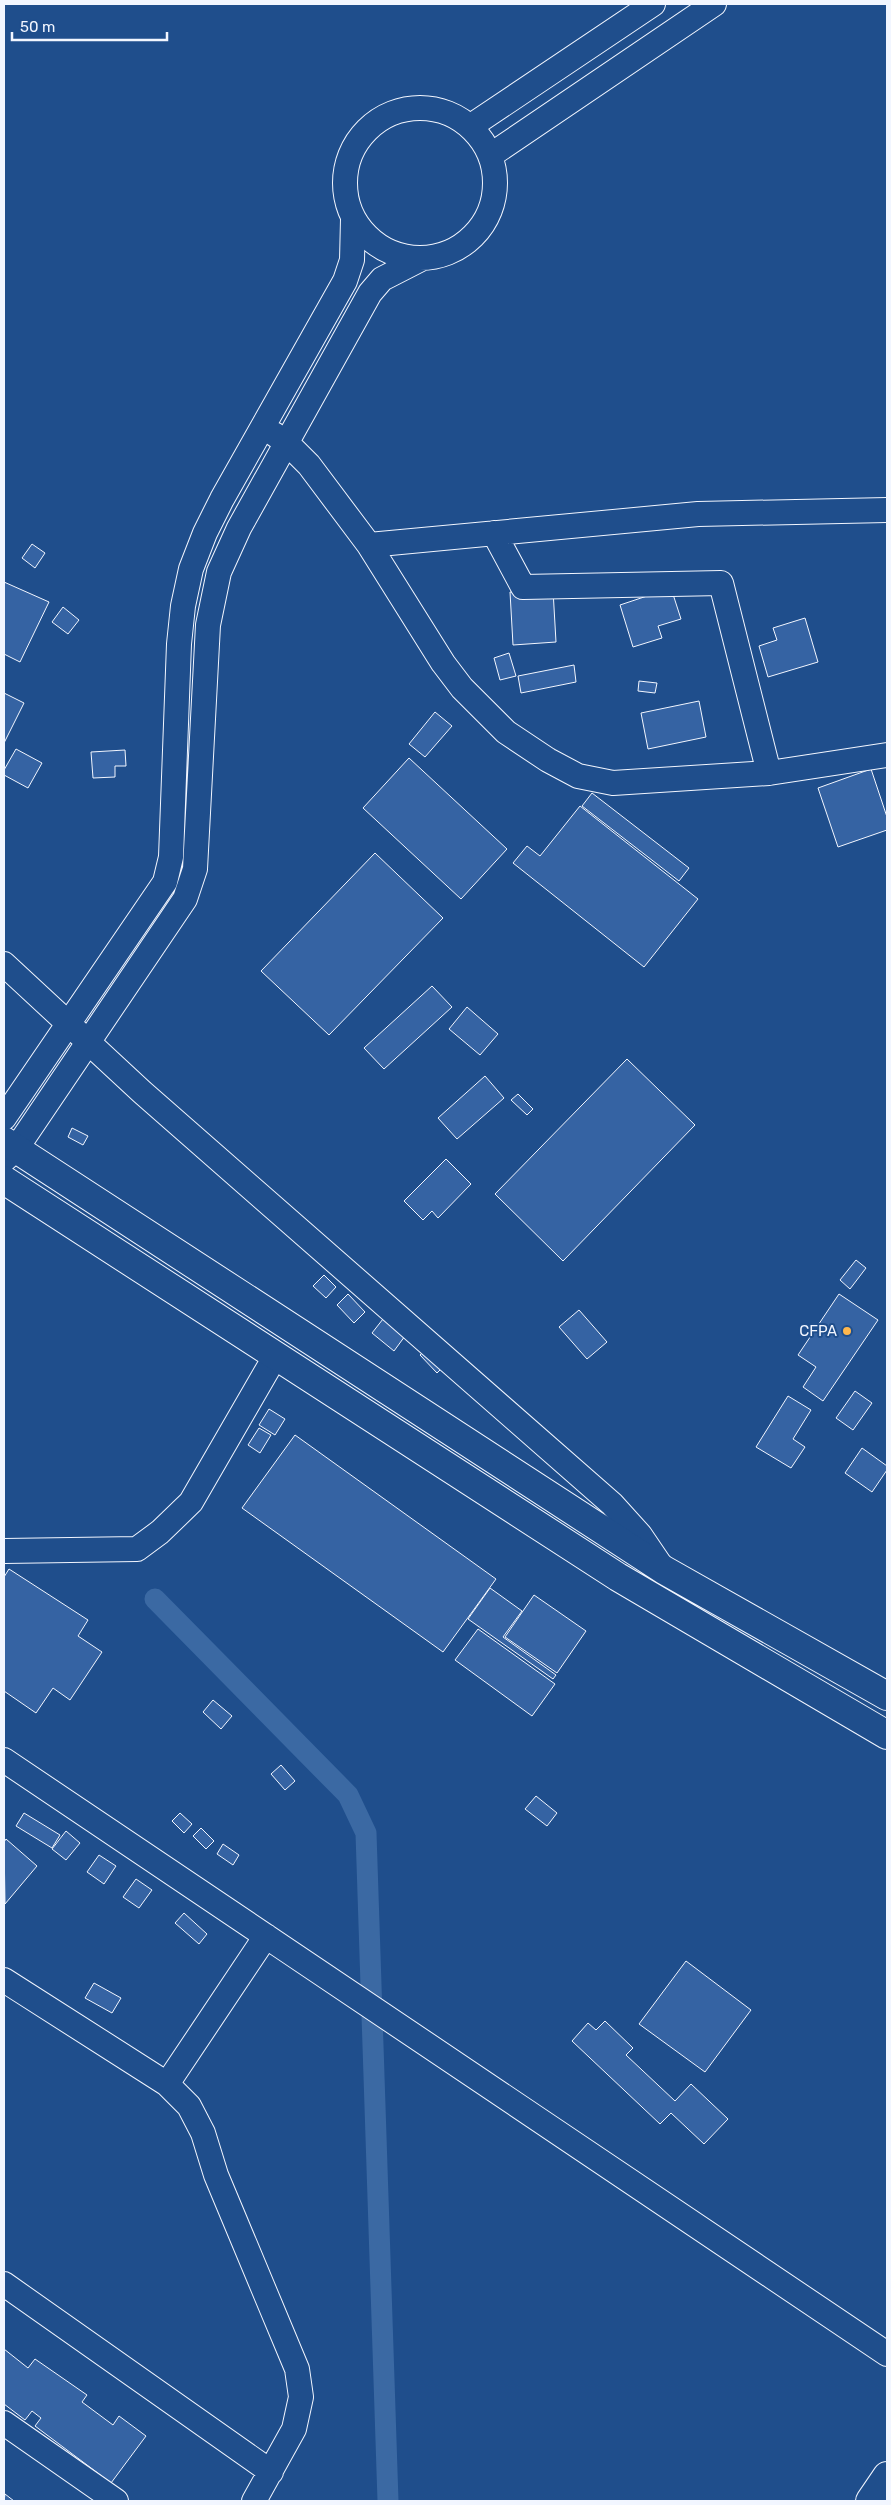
<svg xmlns="http://www.w3.org/2000/svg" width="891" height="2505" font-family="Rubik,sans-serif">
<style>
.lines{fill:none;stroke-linecap:round;stroke-linejoin:round}
.canal{stroke:#3b69a3;stroke-width:21}
.building{fill:#3563a3;stroke:#f2f6ff}
.minor-casing{stroke:#f2f6ff;stroke-width:26}
.major-casing{stroke:#f2f6ff;stroke-width:30}
.highway-casing{stroke:#f2f6ff;stroke-width:30}
.minor{stroke:#1f4e8c;stroke-width:24}
.major{stroke:#1f4e8c;stroke-width:28}
.highway{stroke:#1f4e8c;stroke-width:28}
.poi-dot{fill:#ffb74d;stroke:#1f4e8c;stroke-width:2}
.labels{text-anchor:middle;stroke-width:4;stroke-linejoin:round;paint-order:stroke}
.poi-label{font-size:15px;fill:#f2f6ff;stroke:#1f4e8c;text-anchor:end}
</style>
<rect width="100%" height="100%" fill="#1f4e8c"/>
<g class="lines">
<!-- canal -->
<path class="canal" d="M155 1599 348 1795 366 1833 388 2501"/>
</g>
<!-- building -->
<path class="building" d="M32 544 45 553 35 568 22 558Z
M4 582 49 602 20 662 4 654Z
M671 588 681 619 658 626 662 638 633 647 620 605Z
M553 590 556 642 513 645 510 592Z
M63 607 79 620 68 634 52 622Z
M805 618 818 662 768 677 759 646 777 640 773 628Z
M509 653 516 676 500 680 494 658Z
M574 665 576 682 521 693 518 676Z
M639 681 657 683 655 693 638 691Z
M4 693 24 703 4 743Z
M699 701 706 737 648 749 641 713Z
M435 712 452 726 425 757 409 744Z
M16 749 42 763 28 788 4 775V770Z
M125 750 126 766H115V777L93 778 91 752Z
M409 758 507 849 461 899 363 808Z
M871 769 887 817V830L838 847 818 788Z
M592 793 689 868 679 881 582 806Z
M580 806 698 899 644 967 513 863 527 846 540 856Z
M375 853 443 918 329 1035 261 971Z
M432 986 452 1007 384 1069 364 1048Z
M467 1007 498 1034 480 1055 449 1029Z
M627 1059 695 1125 563 1261 495 1194Z
M485 1076 504 1098 457 1139 438 1118Z
M518 1094 533 1109 527 1115 511 1100Z
M72 1128 88 1136 83 1145 68 1137Z
M446 1159 471 1184 438 1218 432 1211 423 1220 404 1201Z
M856 1260 866 1268 850 1289 840 1280Z
M324 1275 336 1287 326 1298 313 1286Z
M348 1294 365 1312 354 1323 337 1305Z
M839 1294 878 1320 823 1401 803 1387 816 1367 798 1355Z
M579 1310 607 1342 587 1359 559 1327Z
M383 1319 405 1336 394 1351 372 1333Z
M430 1346 447 1363 437 1373 420 1355Z
M855 1391 872 1403 853 1430 836 1418Z
M788 1396 811 1410 793 1439 805 1447 791 1468 756 1447Z
M269 1409 285 1419 275 1435 259 1425Z
M259 1428 271 1435 260 1453 248 1445Z
M295 1435 496 1579 443 1652 242 1508Z
M862 1448 887 1466V1470L872 1492 845 1473Z
M9 1569 88 1620 78 1636 102 1652 70 1700 53 1688 36 1713 4 1691V1577Z
M490 1588 522 1611 503 1637 556 1675 553 1679 468 1619Z
M534 1595 586 1631 557 1673 505 1637Z
M478 1629 555 1684 532 1716 455 1660Z
M213 1700 232 1716 221 1729 203 1712Z
M281 1765 295 1781 285 1790 271 1774Z
M536 1796 557 1813 547 1826 525 1809Z
M24 1813 60 1835 52 1848 16 1826Z
M180 1813 192 1824 184 1833 172 1821Z
M201 1828 214 1841 206 1849 193 1836Z
M66 1831 80 1843 66 1860 52 1849Z
M6 1839 37 1866 5 1904 4 1842Z
M223 1844 239 1855 233 1865 217 1854Z
M99 1855 116 1866 104 1884 87 1872Z
M136 1879 152 1890 139 1908 123 1897Z
M184 1913 207 1934 199 1944 175 1923Z
M686 1961 751 2010 705 2072 639 2024Z
M94 1983 121 1998 112 2013 85 1998Z
M605 2021 633 2048 626 2055 675 2101 691 2084 728 2119 704 2144 671 2113 660 2124 572 2041 588 2023 596 2030Z
M4 2349 28 2368 35 2359 87 2395 82 2402 113 2425 119 2416 146 2436 111 2483 35 2426 41 2418 32 2411 25 2420 4 2404Z
M5 2494 14 2501H4Z"/>
<g class="lines">
<!-- minor casing -->
<g class="minor-casing">
<path id="minor" d="M345 183a75 75 0 1 1 150 0a75 75 0 1 1-150 0Z
M471 126 653 4
M491 155 714 4
M274 434 287 443 309 465 369 545 443 663 462 688 506 732 548 760 578 776 613 783 769 773 887 755
M494 533 523 587 721 583 769 773
M369 545 698 514 887 510
M4 964 142 1092 612 1504 640 1535 661 1566
M4 1118 165 882 171 857 179 644 183 606 191 569 205 533 222 499 345 281 352 260 353 219
M4 1160 16 1149 185 899 195 869 208 625 219 572 239 528 370 293 382 279 421 259
M4 1551 137 1549 160 1532 191 1502 276 1355
M4 1760 887 2354
M4 1980 167 2084 189 2106 203 2133 216 2175 297 2369 301 2397 294 2429 254 2501
M167 2084 266 1936
M4 2284 271 2472
M4 2423 116 2501"/>
</g>
<!-- major casing -->
<g class="major-casing">
<path id="major" d="M4 1141 664 1570 887 1696
M4 1180 618 1577 887 1735"/>
</g>
<!-- highway casing -->
<g class="highway-casing">
<path id="highway" d="M870 2501 887 2476"/>
</g>
<!-- minor -->
<use href="#minor" class="minor"/>
<!-- major -->
<use href="#major" class="major"/>
<!-- highway -->
<use href="#highway" class="highway"/>
</g>
<!-- markers -->
<circle class="poi-dot" cx="847" cy="1331" r="5"/>
<g class="labels">
<!-- poi labels -->
<g class="poi-label">
<text x="837" y="1336">CFPA</text>
</g>
</g>
<!-- border -->
<rect width="891" height="2505" fill="none" stroke="#f2f6ff" stroke-width="10"/>
<!-- scale -->
<path d="M12 32v8h155v-8" fill="none" stroke="#f2f6ff" stroke-width="2.5"/>
<text x="20" y="32" font-size="15" fill="#f2f6ff" stroke="#1f4e8c" stroke-width="4" paint-order="stroke">50 m</text>
</svg>
